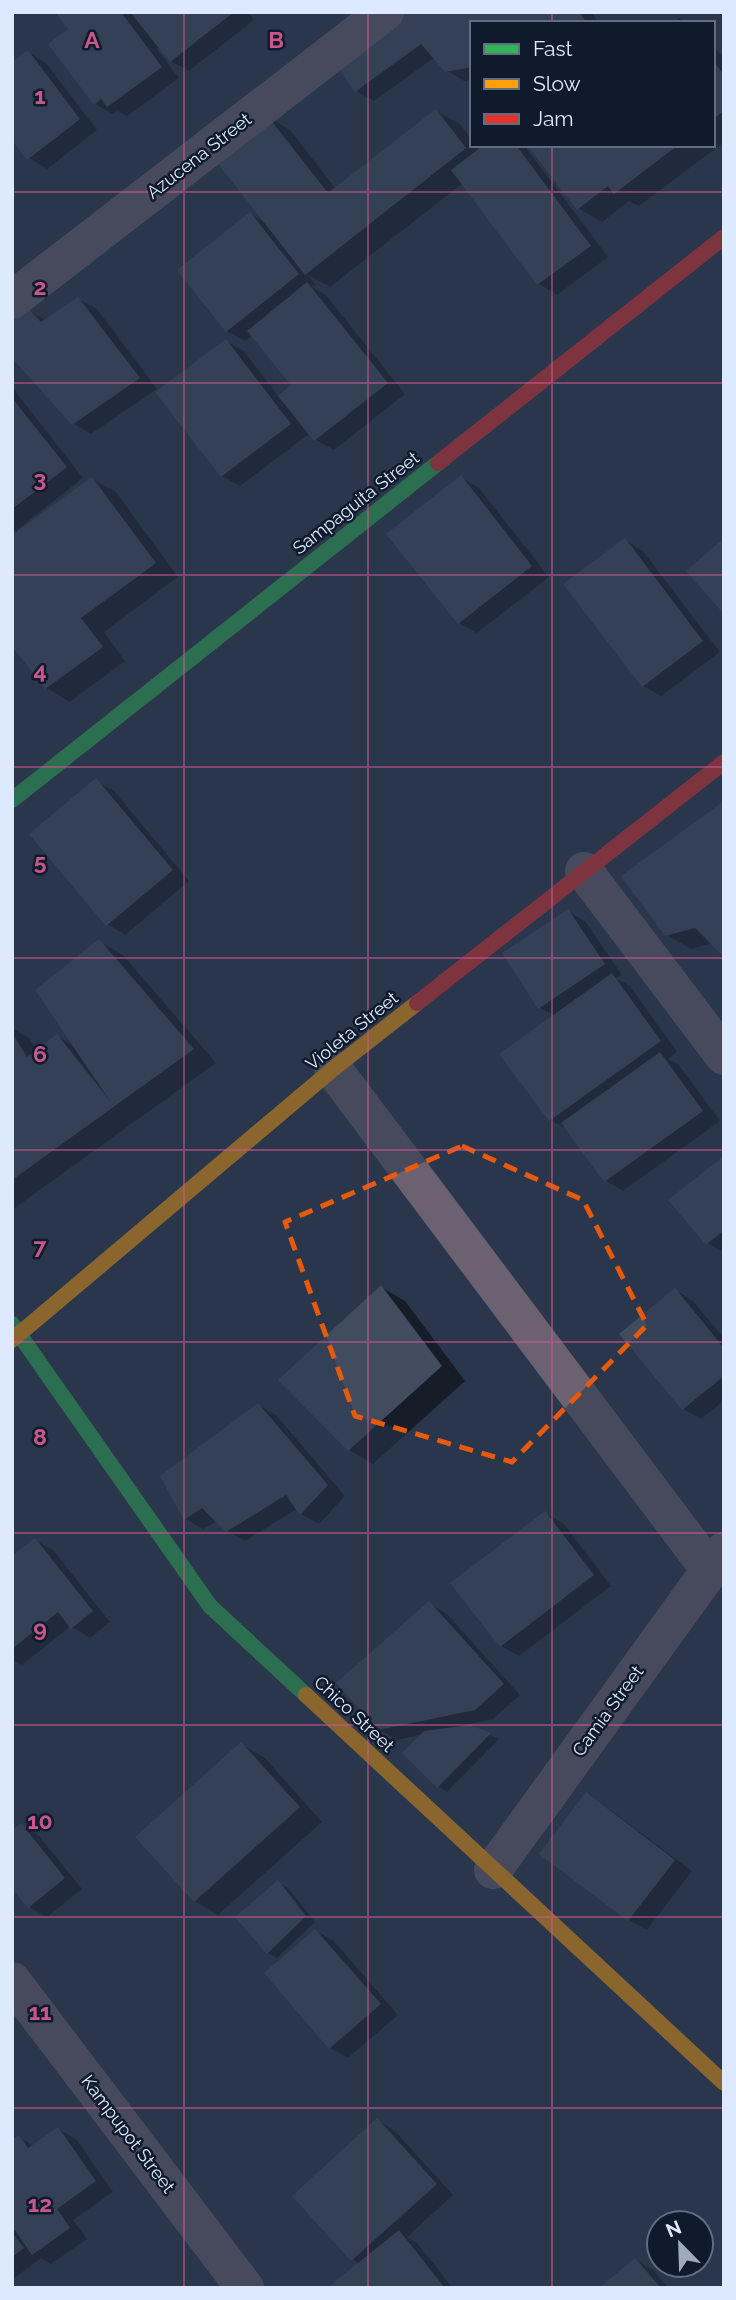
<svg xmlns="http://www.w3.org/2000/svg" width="736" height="2300" font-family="Raleway,sans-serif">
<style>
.shadow{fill:#0007}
.building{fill:#424c5f}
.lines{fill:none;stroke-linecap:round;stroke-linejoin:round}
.street{stroke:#6b6171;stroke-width:38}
.fast{stroke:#30b455;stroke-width:16}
.slow{stroke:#ff9f0a;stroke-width:16}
.jam{stroke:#e5322d;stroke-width:16}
.marked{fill:none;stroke:#e8590c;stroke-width:5;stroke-dasharray:14 9;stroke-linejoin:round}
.grid{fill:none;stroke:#ca578c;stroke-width:2;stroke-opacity:0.55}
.labels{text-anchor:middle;stroke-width:5;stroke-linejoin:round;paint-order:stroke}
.street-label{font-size:18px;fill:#dde9ff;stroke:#101a2d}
.grid-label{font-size:23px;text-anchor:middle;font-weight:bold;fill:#ca578c;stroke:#101a2d;stroke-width:5;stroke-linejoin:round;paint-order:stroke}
</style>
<rect width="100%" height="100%" fill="#2a364c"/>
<!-- shadow -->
<path class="shadow" d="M58 12H248L254 20 189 71 171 61 160 47 157 49 179 78 127 116 117 111 113 114 95 104 71 30Z
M402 12H591L599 23H472V80L464 81 446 70 435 57 374 101 356 91Z
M679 18 688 23H672Z
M713 45 724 59V142L639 206 629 201 602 222 578 208 529 145H713Z
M28 52 46 63 97 130 47 169 29 158Z
M436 111 460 124 472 140V145H476L480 151 487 145H524L608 257 557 295 539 284 463 183 330 287 308 275 316 285 312 287 326 295 405 394 334 450 316 440 310 433 240 486 222 476 226 341 244 351 279 397 293 386 253 335 245 341 227 331 250 214 267 223 266 116 290 130 336 189Z
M78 299 97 309 157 389 91 434 73 423 26 308 46 321Z
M12 387 83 478 17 530 19 532 92 479 116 492 178 577 104 632 125 661 70 702 46 688 19 533 12 529Z
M461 477 479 488 549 577 477 633 459 623Z
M625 540 643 551 720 652 661 696 643 686Z
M96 781 114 791 189 881 125 935 107 924Z
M724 803 712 943 691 949 667 935Z
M568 911 586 922 622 975 616 978 630 986 677 1052 668 1059 678 1064 720 1121 623 1191 605 1180 568 1130 550 1120 555 1016 539 1007Z
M99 941 123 955 216 1063 12 1210V1028L29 1038 38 1051 57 1036 76 1047Z
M724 1158V1253L707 1243Z
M381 1287 405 1301 465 1381 373 1464 349 1450Z
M675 1290 693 1301 724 1338V1401L701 1419 683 1409Z
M258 1405 276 1415 345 1496 319 1524 301 1514 298 1508 245 1541 227 1531 217 1521 203 1529 185 1519Z
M546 1513 564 1524 611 1586 519 1656 501 1646Z
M35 1540 53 1550 110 1622 90 1638 71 1626 22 1665 12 1659V1558Z
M429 1603 447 1614 520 1695 493 1719 466 1725 499 1739 447 1792 438 1786 424 1734 397 1740 379 1729Z
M241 1744 265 1758 322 1822 218 1915 195 1901Z
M586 1795 604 1805 692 1871 647 1930 629 1920Z
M21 1825 39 1836 82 1889 47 1917 29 1907Z
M279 1883 288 1888 315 1922 277 1958 268 1953Z
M316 1931 334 1941 398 2015 348 2058 330 2048Z
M377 2120 395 2131 453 2195 407 2237 417 2243 453 2288H330L360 2264 352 2259Z
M59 2129 77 2140 113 2192 73 2220 87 2239 51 2264 41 2258 12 2280V2141L19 2137 34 2146Z
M635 2260 653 2270 668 2288H602Z"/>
<!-- building -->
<path class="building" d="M55 12H121L162 67 107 107 101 99 94 105 48 44 68 29Z
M130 12H234L170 62Z
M399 12H579L587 23H472V67L445 72 421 44 355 92 335 63Z
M28 50 80 119 27 160 12 140V62Z
M713 61 724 75V111L713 119Z
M436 109 466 148 305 275 212 156 266 114 328 193Z
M484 145H516L591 246 537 285 451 170Z
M527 145H678L614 194 608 186 577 210Z
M250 212 299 274 226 332 177 270Z
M307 282 388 383 314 441 278 396 291 385 247 331Z
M78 297 140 378 72 425 12 358V315L26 306 41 322Z
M226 339 291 424 221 477 155 392Z
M12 398 67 467 12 509Z
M461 475 532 566 458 624 386 534Z
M92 477 156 563 81 618 103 647 45 689 12 646V535Z
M625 538 703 641 642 687 563 584Z
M724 538V614L686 571Z
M96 778 173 870 106 926 29 834Z
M724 801V957L695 928 665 936 621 876Z
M568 909 605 964 538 1009 502 953Z
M99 939 194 1049 12 1180V1033L27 1057 57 1034 110 1101 35 990Z
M612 973 661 1041 549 1121 499 1054Z
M660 1052 703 1111 604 1182 561 1123Z
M724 1156V1230L706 1245 668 1200Z
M381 1285 442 1366 348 1451 278 1380Z
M675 1288 724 1348V1376L682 1410 619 1334Z
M258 1403 328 1485 300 1515 286 1495 226 1532 202 1508 184 1520 160 1476Z
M545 1511 594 1575 500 1647 450 1583Z
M35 1538 93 1611 71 1629 58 1612 12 1649V1556Z
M429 1601 504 1684 475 1710 378 1730 336 1683Z
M470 1725 491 1733 437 1788 402 1753 424 1731Z
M241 1742 300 1807 194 1902 135 1837Z
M586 1792 675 1860 628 1921 539 1854Z
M21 1823 65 1878 28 1908 12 1889V1830Z
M278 1880 306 1916 267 1954 235 1917Z
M315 1929 381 2004 329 2049 264 1973Z
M377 2118 437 2184 351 2261 292 2196Z
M58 2127 96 2181 57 2209 70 2228 32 2255 12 2226V2139L19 2135 28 2148Z
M399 2230 445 2288H327Z
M12 2232 24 2248 12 2257Z
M635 2258 661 2288H599Z"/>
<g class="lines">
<!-- street -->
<path class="street" d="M12 300 385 12
M584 871 724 1056
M333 1069 710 1570
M493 1870 724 1551
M12 1981 245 2288"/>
<!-- fast -->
<path class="fast" d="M12 800 438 463
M12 1324 210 1606 306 1695"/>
<!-- slow -->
<path class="slow" d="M12 1340 333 1069 417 1003
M306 1695 724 2083"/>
<!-- jam -->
<path class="jam" d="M438 463 724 237
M417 1003 724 762"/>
</g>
<!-- marked area -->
<path d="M0 0H736V2300H0ZM462 1146 583 1200 647 1325 512 1462 355 1416 285 1222Z" fill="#2a364c" fill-opacity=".55" fill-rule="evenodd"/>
<path class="marked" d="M462 1146 583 1200 647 1325 512 1462 355 1416 285 1222Z"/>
<!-- grid -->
<path class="grid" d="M184 12V2288M368 12V2288M552 12V23M552 145V2288M12 192H724M12 383H724M12 575H724M12 767H724M12 958H724M12 1150H724M12 1342H724M12 1533H724M12 1725H724M12 1917H724M12 2108H724"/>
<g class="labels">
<!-- street labels -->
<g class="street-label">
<text transform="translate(199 156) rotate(-38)" y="6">Azucena Street</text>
<text transform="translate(356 503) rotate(-38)" y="6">Sampaguita Street</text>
<text transform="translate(352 1031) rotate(-39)" y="6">Violeta Street</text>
<text transform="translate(608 1711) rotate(-54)" y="6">Camia Street</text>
<text transform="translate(354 1714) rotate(43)" y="6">Chico Street</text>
<text transform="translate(128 2134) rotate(53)" y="6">Kampupot Street</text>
</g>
</g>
<g class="grid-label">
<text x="92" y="48">A</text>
<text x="276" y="48">B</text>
<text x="40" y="104">1</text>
<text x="40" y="295">2</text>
<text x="40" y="487">3</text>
<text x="40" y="679">4</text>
<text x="40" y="870">5</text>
<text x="40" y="1062">6</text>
<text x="40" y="1254">7</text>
<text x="40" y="1445">8</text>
<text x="40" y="1637">9</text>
<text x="40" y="1829">10</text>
<text x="40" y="2020">11</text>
<text x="40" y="2212">12</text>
</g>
<!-- border -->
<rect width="736" height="2300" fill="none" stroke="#dde9ff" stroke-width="28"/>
<!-- legend -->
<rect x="470" y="21" width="245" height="126" fill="#101a2d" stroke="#626d81" stroke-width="2"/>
<rect x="484" y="44" width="35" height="10" fill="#30b455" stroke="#626d81" stroke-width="2"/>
<text x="533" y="56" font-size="21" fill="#dde9ff">Fast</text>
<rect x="484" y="79" width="35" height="10" fill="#ff9f0a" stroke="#626d81" stroke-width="2"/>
<text x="533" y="91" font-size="21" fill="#dde9ff">Slow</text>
<rect x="484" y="114" width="35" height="10" fill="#e5322d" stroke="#626d81" stroke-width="2"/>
<text x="533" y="126" font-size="21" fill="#dde9ff">Jam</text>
<!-- north arrow -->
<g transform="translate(680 2244) rotate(337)"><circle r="33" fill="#101a2d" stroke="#626d81" stroke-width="2"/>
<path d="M0-5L12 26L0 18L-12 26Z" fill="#9eaac0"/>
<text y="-10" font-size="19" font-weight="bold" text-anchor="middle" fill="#dde9ff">N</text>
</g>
</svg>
